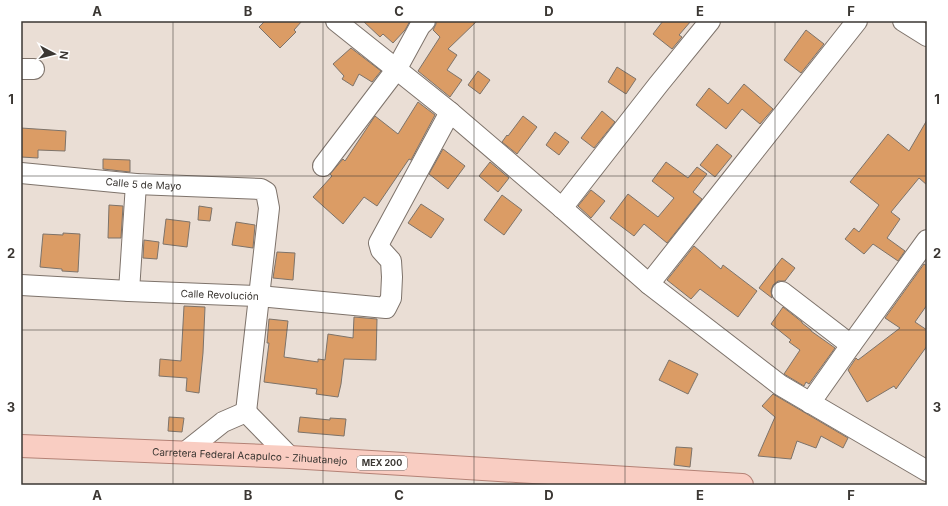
<svg xmlns="http://www.w3.org/2000/svg" width="948" height="506" font-family="Inter,sans-serif">
<style>
.building{fill:#db9c65;stroke:#7d736a}
.lines{fill:none;stroke-linecap:round;stroke-linejoin:round}
.minor-casing{stroke:#7e736b;stroke-width:22}
.major-casing{stroke:#b48276;stroke-width:24}
.minor{stroke:#fff;stroke-width:20}
.major{stroke:#f9cdc2;stroke-width:22}
.grid{fill:none;stroke:#3b3733;stroke-width:1;stroke-opacity:0.55}
.labels{text-anchor:middle;stroke-width:3.5;stroke-linejoin:round;paint-order:stroke}
.shield{fill:#fff;stroke:#767370;stroke-width:1}
.shield-label{font-size:9px;font-weight:bold;fill:#3b3733}
.street-label{font-size:10px;fill:#3b3733;stroke:#fff}
.neatline{fill:none;stroke:#3b3733;stroke-width:1.5}
.grid-label{font-size:13px;text-anchor:middle;font-weight:bold;fill:#3b3733}
</style>
<rect width="100%" height="100%" fill="#eaded5"/>
<!-- building -->
<path class="building" d="M265 21H302L294 30 296 32 280 48 259 27Z
M363 21H410L405 30 393 43 383 34 380 37Z
M436 21H477L448 49 457 55 447 70 462 80 450 97 418 71 440 37 433 30 436 24Z
M663 21H691L679 35 682 37 672 49 653 34Z
M806 30 824 44 801 73 784 60Z
M351 48 381 71 372 82 359 74 353 86 342 79 344 76 333 64Z
M617 67 636 79 626 94 608 82Z
M478 71 490 80 480 94 468 85Z
M744 84 773 109 760 124 742 109 726 129 696 105 709 88 728 104Z
M418 102 435 115 411 160 409 159 377 206 364 197 343 224 313 197 332 176 330 174 343 159 345 161 375 116 398 134Z
M602 111 615 122 594 148 581 138Z
M523 116 537 127 517 154 502 142 507 135 508 136Z
M927 120V185L919 178 891 212 900 219 887 238 905 251 898 261 873 244 864 254 845 239 854 228 859 232 879 205 850 182 888 134 909 151Z
M21 128 66 131 65 151 38 150V158L21 157Z
M555 132 569 142 559 155 546 145Z
M717 144 732 156 715 177 700 165Z
M443 149 465 166 448 189 429 174Z
M103 159 130 160V172L103 169Z
M490 162 509 178 498 192 479 176Z
M666 162 688 178 697 167 707 174 693 192 702 199 667 243 644 224 634 236 610 218 628 194 658 217 674 198 652 181Z
M591 190 605 201 591 218 578 206Z
M502 195 522 210 504 235 484 220Z
M421 204 444 219 431 238 408 223Z
M109 205 123 206 121 238H108Z
M199 206 212 208 210 221 198 220Z
M166 219 190 222 187 247 163 244Z
M236 222 255 225 253 248 232 245Z
M63 233 80 234 78 272 62 271V269L40 267 43 234 63 235Z
M144 240 159 242 157 259 143 258Z
M694 246 721 269 723 265 757 291 738 317 700 289 691 299 667 280Z
M277 252 295 253 293 280 273 278Z
M782 258 795 268 785 281H778L773 285 771 291 772 298 759 288Z
M924 264 927 266V305L915 322 927 330V346L896 389 894 386 867 402 848 370 856 358 858 360 900 328 885 318Z
M184 306 205 307 203 353 199 393 186 391 187 378 159 376 160 359 181 361Z
M783 307 802 322V323L811 330V331L835 348 809 384 806 382 804 386 784 374 800 350 789 342 791 340 771 324Z
M354 317 377 319 376 360 344 359 341 384 338 397 316 394 317 389 264 382 269 343H267L269 319 288 321 284 357 318 362V359L325 360 328 334 353 338Z
M669 360 698 374 688 394 659 380Z
M773 394 848 438 843 448 821 436 816 448 797 441 791 459 758 456 775 417 762 406Z
M169 417 184 418 182 432 168 431Z
M300 417 330 420V418L346 419 344 436 298 432Z
M676 447 692 448 690 467 674 465Z"/>
<g class="lines">
<!-- minor casing -->
<g class="minor-casing">
<g id="minor">
<path d="M336 21 450 112 562 208 649 284 780 385 927 471"/>
<path d="M903 21 927 36"/>
<path d="M21 69H34"/>
<path d="M323 166 396 70 420 26 425 21"/>
<path id="s1" d="M21 173 136 184 261 189 266 192 269 208 246 412"/>
<path d="M562 208 658 85 710 21"/>
<path d="M649 284 857 21"/>
<path id="s2" d="M21 285 129 291 259 296 386 308 391 298 392 277 391 261 381 250 379 243 450 112"/>
<path d="M129 291 136 184"/>
<path d="M782 292 851 345"/>
<path d="M810 403 851 345 927 240"/>
<path d="M246 412 290 457"/>
<path d="M184 453 223 422 246 412"/>
</g>
</g>
<!-- major casing -->
<g class="major-casing">
<g id="major">
<path id="s3" d="M21 446 290 457 742 485"/>
</g>
</g>
<!-- minor -->
<use href="#minor" class="minor"/>
<!-- major -->
<use href="#major" class="major"/>
</g>
<!-- grid -->
<path class="grid" d="M173 21V485M323 21V485M474 21V485M625 21V485M775 21V485M21 176H927M21 330H927"/>
<g class="labels">
<!-- shield labels -->
<rect class="shield" x="357" y="456" width="50" height="14" rx="3"/>
<g class="shield-label">
<text x="382" y="466">MEX 200</text>
</g>
<!-- street labels -->
<g class="street-label">
<text dy="4" stroke="none"><textPath href="#s1" startOffset="123">Calle 5 de Mayo</textPath></text>
<text dy="4" stroke="none"><textPath href="#s2" startOffset="199">Calle Revolución</textPath></text>
<text dy="4" stroke="none"><textPath href="#s3" startOffset="229">Carretera Federal Acapulco - Zihuatanejo</textPath></text>
</g>
</g>
<!-- border -->
<rect width="948" height="506" fill="none" stroke="#ffffff" stroke-width="44"/>
<!-- north arrow -->
<g transform="translate(54 54) rotate(97)" stroke="#ffffff" stroke-width="3" paint-order="stroke">
<path d="M0-3L7 15L0 10L-7 15Z" fill="#3b3733"/>
<text y="-6" font-size="11" font-weight="bold" text-anchor="middle" fill="#3b3733">N</text>
</g>
<rect x="22" y="22" width="904" height="462" class="neatline"/>
<g class="grid-label">
<text x="97" y="16">A</text>
<text x="248" y="16">B</text>
<text x="399" y="16">C</text>
<text x="549" y="16">D</text>
<text x="700" y="16">E</text>
<text x="851" y="16">F</text>
<text x="11" y="104">1</text>
<text x="937" y="104">1</text>
<text x="11" y="258">2</text>
<text x="937" y="258">2</text>
<text x="11" y="412">3</text>
<text x="937" y="412">3</text>
<text x="97" y="500">A</text>
<text x="248" y="500">B</text>
<text x="399" y="500">C</text>
<text x="549" y="500">D</text>
<text x="700" y="500">E</text>
<text x="851" y="500">F</text>
</g>
</svg>
